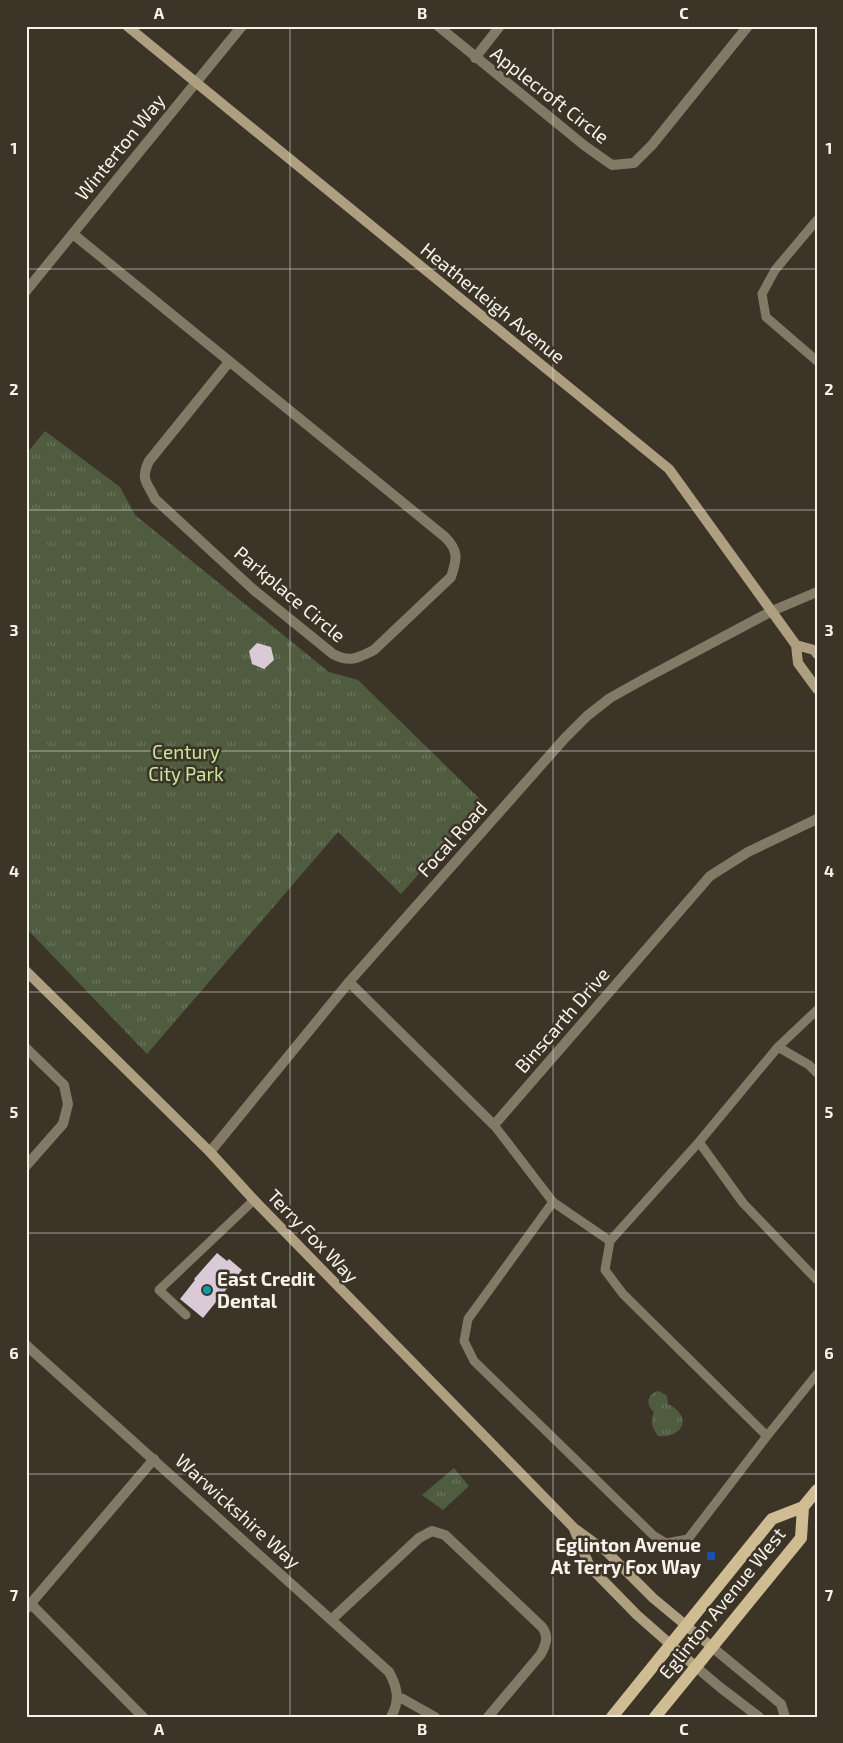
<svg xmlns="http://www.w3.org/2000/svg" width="843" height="1743" font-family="'Exo 2',sans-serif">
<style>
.park{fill:url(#park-tufts)}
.building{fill:#dac9d6}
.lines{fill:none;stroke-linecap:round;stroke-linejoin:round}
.lane{stroke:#827966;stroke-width:9}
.street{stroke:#827966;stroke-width:10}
.secondary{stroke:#ad9f80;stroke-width:10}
.primary{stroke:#cfbc93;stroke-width:12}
.grid{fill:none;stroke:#f7f3ea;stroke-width:1;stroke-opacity:0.55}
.culture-dot{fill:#0f9aa8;stroke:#3c3427;stroke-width:2}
.transit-dot{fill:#1a4fb4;stroke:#3c3427;stroke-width:2}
.labels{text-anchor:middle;stroke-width:5;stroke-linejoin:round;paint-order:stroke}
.street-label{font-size:19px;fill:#f7f3ea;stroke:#3c3427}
.park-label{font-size:19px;fill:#c8e69f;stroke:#3c3427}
.poi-label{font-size:19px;font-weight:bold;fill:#f7f3ea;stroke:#3c3427;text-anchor:start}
.neatline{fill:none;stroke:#f7f3ea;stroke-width:2}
.grid-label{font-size:16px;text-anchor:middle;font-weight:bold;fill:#f7f3ea}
</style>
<defs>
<pattern id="park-tufts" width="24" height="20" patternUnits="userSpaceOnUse" patternTransform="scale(1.25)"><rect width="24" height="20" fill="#505c40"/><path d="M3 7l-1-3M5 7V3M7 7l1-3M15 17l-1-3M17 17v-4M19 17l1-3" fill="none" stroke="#6a745c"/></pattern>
</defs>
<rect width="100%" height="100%" fill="#3c3427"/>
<!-- park -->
<path class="park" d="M45 431 120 487 135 515 329 672 358 680 483 802 401 894 338 832 147 1054 26 928V454Z
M659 1391 667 1396 668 1404C694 1417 682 1439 658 1436 652 1428 650 1422 654 1412 645 1405 647 1393 659 1391Z
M454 1468 469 1486 443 1510 422 1495Z"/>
<!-- building -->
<path class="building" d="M257 643 271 647 274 660 264 669 252 664 249 651Z
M217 1253 227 1261 229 1259 242 1270 203 1318 180 1299 195 1280 194 1279Z"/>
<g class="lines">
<!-- lane -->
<path class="lane" d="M817 220 775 270 762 294 766 317 817 361
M778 1047 809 1065 817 1073
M494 1125 553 1202 610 1241
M699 1142 743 1203 817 1280
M553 1202 468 1319 464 1341 474 1361 653 1535 666 1543 688 1539 767 1436 817 1374
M186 1315 159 1290 254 1200
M767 1436 623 1294 605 1270 610 1241 699 1142 778 1047 817 1010"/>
<!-- street -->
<path class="street" d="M438 26 585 146 612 165 634 163 652 145 748 26
M475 58 500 26
M73 234 445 537C459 551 457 559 451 577L374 650C358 658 350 663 333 654L255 591 155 499C147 482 140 480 149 461L229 362
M26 291 242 26
M349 982 494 1125 710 876 748 852 817 819
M26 1048 64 1085 68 1104 63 1124 26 1166
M210 1152 349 982 565 738 587 716 610 698 644 679 772 611 817 592
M26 1345 389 1672C398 1688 400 1701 391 1717
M31 1604 143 1717
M26 1609 154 1459
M332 1619 419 1538 432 1531 445 1535 542 1627C549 1636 546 1644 541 1654L488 1717
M712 1647 781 1704 785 1717
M696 1667 721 1688 759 1717
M398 1698 403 1699 435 1717"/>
<!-- secondary -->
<path class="secondary" d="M127 26 669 469 796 645 798 663 817 689
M796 645 814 650 817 654
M26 971 210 1152 254 1200 574 1528 607 1552 653 1598 712 1647
M574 1529 590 1567 637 1615 696 1667"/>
<!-- primary -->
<path class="primary" d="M612 1717 772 1519 803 1507 817 1490
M655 1717 801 1538 803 1507"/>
</g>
<!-- grid -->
<path class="grid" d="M290 26V1717M553 26V1717M26 269H817M26 510H817M26 751H817M26 992H817M26 1233H817M26 1474H817"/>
<!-- markers -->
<circle class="culture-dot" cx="207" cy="1290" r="5"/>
<rect class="transit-dot" x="706" y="1551" width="10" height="10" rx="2.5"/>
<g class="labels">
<!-- street labels -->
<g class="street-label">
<text transform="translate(550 95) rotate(38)" y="7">Applecroft Circle</text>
<text transform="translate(120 147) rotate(-51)" y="7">Winterton Way</text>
<text transform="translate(493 303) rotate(39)" y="7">Heatherleigh Avenue</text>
<text transform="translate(290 594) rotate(40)" y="7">Parkplace Circle</text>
<text transform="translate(452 839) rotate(-48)" y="7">Focal Road</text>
<text transform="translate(562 1020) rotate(-49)" y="7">Binscarth Drive</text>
<text transform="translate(313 1236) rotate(46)" y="7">Terry Fox Way</text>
<text transform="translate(238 1511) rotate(42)" y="7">Warwickshire Way</text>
<text transform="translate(722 1603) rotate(-51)" y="7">Eglinton Avenue West</text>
</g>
<!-- park labels -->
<g class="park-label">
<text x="186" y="759">Century<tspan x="186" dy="22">City Park</tspan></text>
</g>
<!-- poi labels -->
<g class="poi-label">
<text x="217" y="1286">East Credit<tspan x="217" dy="22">Dental</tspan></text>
<text x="701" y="1552" text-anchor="end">Eglinton Avenue<tspan x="701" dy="22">At Terry Fox Way</tspan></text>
</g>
</g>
<!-- border -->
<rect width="843" height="1743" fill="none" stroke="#3c3427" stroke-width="55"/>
<rect x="28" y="28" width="788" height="1688" class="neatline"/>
<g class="grid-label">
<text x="159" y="19">A</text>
<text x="422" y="19">B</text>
<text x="684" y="19">C</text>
<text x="14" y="154">1</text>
<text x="829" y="154">1</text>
<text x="14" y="395">2</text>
<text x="829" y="395">2</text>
<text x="14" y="636">3</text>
<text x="829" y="636">3</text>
<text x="14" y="877">4</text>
<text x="829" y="877">4</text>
<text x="14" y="1118">5</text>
<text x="829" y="1118">5</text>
<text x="14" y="1359">6</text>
<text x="829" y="1359">6</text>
<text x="14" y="1601">7</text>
<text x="829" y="1601">7</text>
<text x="159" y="1735">A</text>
<text x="422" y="1735">B</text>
<text x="684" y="1735">C</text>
</g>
</svg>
